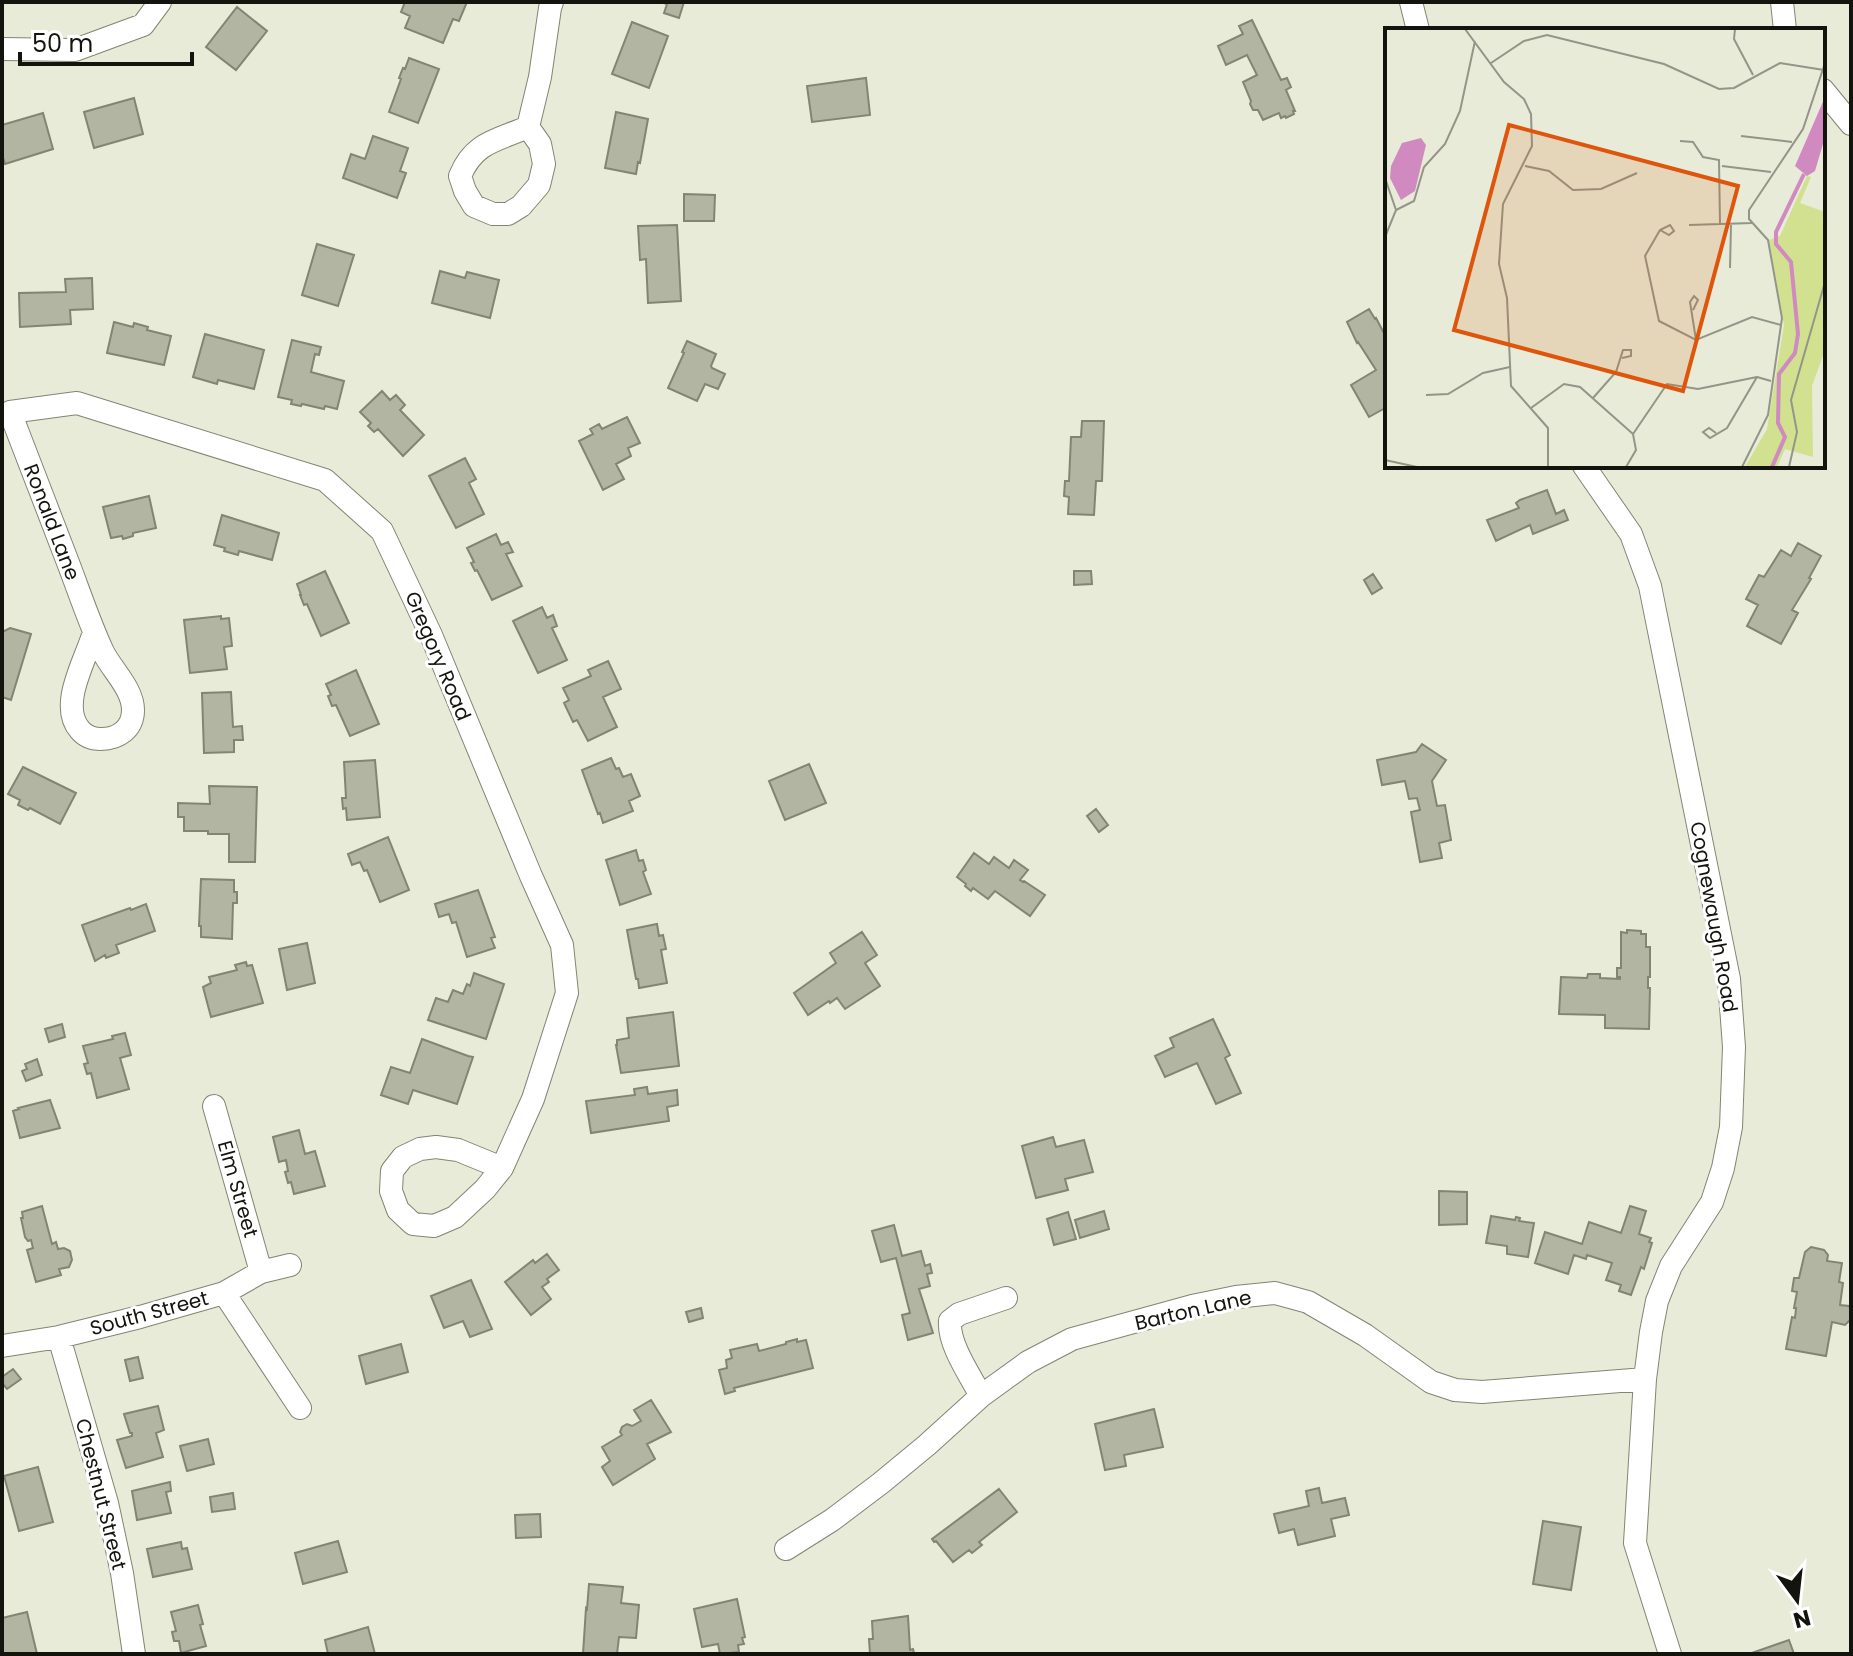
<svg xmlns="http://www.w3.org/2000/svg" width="1853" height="1656" font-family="Poppins,sans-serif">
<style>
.building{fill:#b1b5a2;stroke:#818573;stroke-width:2}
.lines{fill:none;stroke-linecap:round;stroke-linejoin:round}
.minor-casing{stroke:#818573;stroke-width:24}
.minor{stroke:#fff;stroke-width:22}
.labels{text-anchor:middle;stroke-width:6;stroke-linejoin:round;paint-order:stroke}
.street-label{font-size:20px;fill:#13140e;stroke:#fff}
.inset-river{fill:none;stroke:#d08ac0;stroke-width:4}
.inset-road{fill:none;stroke:#929587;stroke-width:2}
.view{fill:#dd560c;fill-opacity:0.15;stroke:#dd560c;stroke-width:4}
.inset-edge{fill:none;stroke:#13140e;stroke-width:4}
</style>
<rect width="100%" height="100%" fill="#e7ebd8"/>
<!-- building -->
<path class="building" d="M405 2H467L459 21 453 19 443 43 405 28 410 16 401 12Z
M660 2H684L679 18 664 13 667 4Z
M237 7 267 31 236 70 206 47Z
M1252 20 1281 80 1287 78 1291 87 1286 90 1295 111H1293L1294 114 1286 118 1285 116 1281 118 1279 113 1263 120 1258 110H1253L1250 104 1251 101 1243 82 1257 75 1247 55 1226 65 1218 46 1243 34 1239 26Z
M632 22 668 36 649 88 612 74Z
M409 58 439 69 418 123 389 112 401 79 399 78 403 68 405 69Z
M866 78 870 115 812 122 807 86Z
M134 98 143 134 94 148 84 112Z
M616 112 648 119 640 163 638 162 636 174 605 168Z
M43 113 53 149 5 164 2 154V125Z
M373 136 408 148 400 171 406 173 397 198 343 178 351 154 365 159Z
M684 194 715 195 714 221H684Z
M677 225 681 301 648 303 646 259 640 260 638 226Z
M317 244 354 255 338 306 302 295Z
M440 271 465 278 467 272 499 280 490 318 432 303Z
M92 278 93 309 70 310 71 324 20 327 19 293 66 292 65 279Z
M1369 309 1375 319 1376 318 1386 337 1387 336V407L1369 417 1351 385 1376 370 1358 342 1357 343 1347 322Z
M114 322 133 327 134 323 148 327 147 330 171 336 164 365 107 353Z
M205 334 264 350 254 389 218 380 217 384 193 377Z
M292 340 321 347 319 355 315 354 311 372 344 381 337 409 325 406 324 409 302 404 301 406 291 404 292 400 278 397Z
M687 341 716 354 711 366 712 368 725 374 718 389 705 384 697 401 668 388 684 353 682 352Z
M382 391 390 400 396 395 405 405 400 410 424 435 403 456 378 429 374 432 368 426 371 423 360 412Z
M627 417 640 443 628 448 631 456 616 464 624 479 603 490 579 441 593 434 590 429 599 424 602 429Z
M1082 421H1104L1102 481H1096L1094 515 1068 514 1069 497 1064 496 1065 481H1069L1071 437H1081Z
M465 458 476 479 469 483 484 514 456 528 429 476Z
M1547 490 1556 514 1564 510 1568 520 1533 534 1530 525 1496 541 1487 520 1519 508 1516 503 1520 500Z
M149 496 156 528 133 533V536L123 539 122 536 111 538 103 507Z
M222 515 279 533 272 560 239 551 238 555 224 551 225 548 214 545Z
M496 534 501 545 508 542 513 552 506 554 522 586 492 600 477 570 475 571 471 563 474 562 467 548Z
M1798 543 1821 556 1809 578 1811 579 1792 610 1798 613 1781 644 1747 626 1758 605 1746 599 1759 575 1764 577 1781 550 1791 556Z
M325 571 349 623 321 636 307 604 304 605 300 595H301L297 584Z
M1074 571H1091L1092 584 1074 585Z
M1373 574 1382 588 1372 594 1364 580Z
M542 607 547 618 553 615 557 626 552 628 567 660 538 673 513 621Z
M221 616V619L229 618 232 646 224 647 227 669 190 673 184 620Z
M10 628 31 634 11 700 2 697V632Z
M608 661 621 689 603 697 617 727 588 741 577 720 573 722 564 703 569 700 563 688 591 676 588 670Z
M356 670 379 724 350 736 336 705 332 706 328 696 331 695 326 684Z
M231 692 233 727 242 726 243 740H234V752L204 753 202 693Z
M1422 744 1446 760 1432 781 1437 806 1445 805 1451 840 1439 843 1442 858 1420 862 1411 812 1420 810 1417 798 1409 799 1405 781 1382 785 1377 760 1416 752Z
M611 758 616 769 619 768 623 777 631 774 640 796 629 801 633 811 603 823 600 813 598 814 582 770Z
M375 760 380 817 347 820 346 808 343 809 342 798H346L344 762Z
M809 764 826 803 785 820 769 781Z
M23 767 76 793 60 824 30 808 28 810 18 805 20 800 8 794Z
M209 786 257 787 255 862H229V834H208V831H184V817H178V803L210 804Z
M1096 809 1108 825 1099 832 1087 816Z
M388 837 409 890 380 902 367 870 364 871 360 862 352 865 348 854Z
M636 850 639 861 643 860 646 870 643 872 651 894 620 905 606 860Z
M974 853 989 864 994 857 1009 868 1014 860 1028 870 1020 880 1023 882 1024 881 1045 895 1030 916 995 891 988 899 973 888 971 891 965 886 966 884 957 877Z
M201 879 234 880V892H237V903H233L232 939 201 937V926H199Z
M478 890 495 937 491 938 495 948 467 957 456 922 452 923 449 914 439 917 435 904Z
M146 904 155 931 116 945 119 953 106 958 105 955 95 961 82 925 130 908 131 910Z
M657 924 659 936 663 935 666 949 661 950 667 983 639 988 638 979H636L627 930Z
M1627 930 1641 931V934H1646V947H1650V977H1648V988H1650L1649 1029 1605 1028V1015L1559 1014 1561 977 1587 978 1588 974H1600V978L1620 979V977H1617V968H1621V932L1627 933Z
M862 932 877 955 865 963 880 986 845 1009 837 998 830 1003 829 1001 808 1015 794 993 836 963 830 953Z
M307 943 315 983 287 990 279 949Z
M246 962 247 966 252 965 263 1003 211 1017 203 987 211 983 209 977 237 970 235 965Z
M474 973 504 984 486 1039 428 1020 436 998 448 1002 453 990 463 994 467 984 470 986Z
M673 1012 679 1066 621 1073 616 1045H617V1040L629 1038 627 1018Z
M1213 1019 1230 1055 1225 1058 1241 1093 1216 1104 1197 1063 1165 1077 1155 1056 1174 1047 1170 1038Z
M62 1024 65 1037 49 1042 45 1029Z
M125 1033 131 1055 120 1058 129 1089 97 1098 91 1073 87 1074 84 1064 88 1063 83 1046 113 1039 112 1036Z
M422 1039 468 1056 473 1057 457 1104 413 1090 408 1104 381 1095 391 1067 410 1073Z
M37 1059 42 1075 26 1081 22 1071 27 1069 25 1064Z
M647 1087 648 1094 677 1090 678 1105 667 1107 669 1121 591 1133 586 1101 635 1095 634 1089Z
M50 1100 60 1128 20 1138 13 1111 19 1109 18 1108Z
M299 1130 305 1154 315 1151 325 1186 294 1194 291 1182 288 1183 285 1172 288 1171 286 1160 279 1162 273 1137Z
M1053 1137 1056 1147 1084 1140 1093 1172 1065 1179 1068 1190 1036 1198 1022 1146Z
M1439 1191 1467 1192V1224L1439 1225Z
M42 1206 52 1244 56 1242 58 1249 64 1248 70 1251 72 1260 69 1267 59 1269 61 1275 36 1282 27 1250 33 1248 31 1240 28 1241 25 1237 21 1218H23L22 1212Z
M1630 1206 1646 1211 1639 1234 1651 1238 1649 1242 1652 1243 1644 1269 1641 1267 1631 1295 1619 1291 1621 1285 1606 1280 1612 1263 1587 1255 1586 1259 1574 1255 1568 1274 1535 1263 1545 1232 1582 1244 1589 1222 1621 1233Z
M1104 1211 1109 1229 1080 1238 1075 1220Z
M1068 1212 1076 1239 1054 1245 1047 1219Z
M1491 1216 1515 1220 1516 1217 1520 1218 1519 1221 1534 1223 1528 1257 1507 1254V1246L1486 1243Z
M894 1225 902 1256 921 1251 925 1266 930 1264 932 1273 927 1274 930 1286 919 1289 933 1333 908 1340 902 1315 910 1313 896 1258 881 1262 872 1231Z
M1811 1247 1824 1250 1828 1255 1827 1261 1842 1263 1839 1282 1843 1283 1840 1305 1849 1306 1851 1310 1850 1320 1845 1325 1832 1322 1826 1356 1786 1349 1792 1317 1795 1318 1796 1308H1794L1797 1292 1792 1291 1794 1278H1799L1805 1252Z
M547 1254 559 1270 547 1279 549 1282 542 1287 551 1299 531 1315 505 1282 533 1260 535 1263Z
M471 1280 492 1329 470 1337 463 1321 444 1328 431 1296Z
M701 1308 703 1318 689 1322 686 1312Z
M797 1339V1342L806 1340 813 1368 734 1388 735 1391 725 1394 719 1370 727 1368 726 1360 732 1358 730 1350 757 1344 759 1351 786 1344V1342Z
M401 1344 408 1372 366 1384 359 1356Z
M138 1357 143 1378 130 1381 125 1360Z
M13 1369 21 1379 7 1389 2 1383V1377Z
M651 1400 671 1432 647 1444 655 1459 613 1485 602 1467 610 1461 602 1447 622 1435 620 1432 622 1427 627 1424 632 1426 641 1421 634 1410Z
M158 1406 164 1430 156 1433 163 1457 126 1468 117 1440 132 1436V1433H130L124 1414Z
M1154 1409 1163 1447 1124 1455 1126 1466 1105 1470 1095 1424Z
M208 1439 214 1464 187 1471 180 1446Z
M38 1467 53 1522 19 1531 4 1476Z
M170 1482 171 1491 166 1492 171 1513 137 1520 132 1491Z
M1319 1488 1322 1503 1345 1498 1349 1515 1331 1519 1335 1536 1298 1545 1294 1529 1279 1533 1274 1514 1309 1506 1306 1491Z
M999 1489 1017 1512 979 1542 982 1545 972 1553 969 1550 953 1562 936 1541 934 1542 932 1539Z
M233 1493 235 1509 212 1512 210 1497Z
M540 1514 541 1537 516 1538 515 1515Z
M1543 1521 1581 1527 1571 1590 1533 1584Z
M338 1541 347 1572 303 1584 295 1553Z
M181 1542 182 1549 187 1548 192 1569 153 1577 147 1549Z
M589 1584 623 1587 621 1603 639 1605 636 1638 619 1637 617 1654H583L586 1608 587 1609Z
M737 1599 745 1637 742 1638 744 1644 738 1645 739 1652 720 1654 718 1644 702 1647 694 1609Z
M198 1605 203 1624 200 1625 206 1646 181 1653 179 1641H174L172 1632 176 1631 171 1612Z
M27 1612 37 1654H2V1618Z
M908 1616 910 1650 913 1649 914 1653 870 1654 869 1639H873L872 1621Z
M368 1627 375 1654H328L325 1640Z
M1789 1640 1794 1654H1749Z"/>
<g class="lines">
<!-- minor casing -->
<g class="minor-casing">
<path id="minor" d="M1411 2 1418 30
M1782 2 1785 30
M2 49 75 50 143 25 160 2
M1823 90 1851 124
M528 127 540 144 544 164 539 185 521 206 508 214H493L474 206 465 191 460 176C474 142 496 141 528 127Z
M528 127 540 77 550 8 552 2
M10 412C29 461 48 511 67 560 79 591 89 622 103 652 112 670 133 689 133 710 133 729 118 739 101 739 92 739 85 736 80 730 58 705 86 660 94 632
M2 416 10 412 77 403 325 480 382 531 431 635 531 876 562 945 567 993 533 1099 502 1168 485 1189 455 1217 434 1226 413 1224 398 1210 391 1191 392 1171 403 1157 420 1149 436 1147 458 1150 502 1168
M1584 466 1631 534 1650 586 1729 979 1734 1047 1731 1127 1723 1168 1712 1202 1671 1266 1657 1301 1651 1332 1645 1379 1635 1543 1670 1654
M214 1106 261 1272
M224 1293 300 1408
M59 1337 107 1503 122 1573 134 1654
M2 1346 59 1337 140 1317 224 1293 261 1272 290 1265
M981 1396C970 1375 948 1344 950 1321L959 1314 1006 1298
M786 1549 832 1520 881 1483 927 1445 981 1396 1028 1362 1072 1339 1192 1306 1236 1297 1275 1293 1308 1302 1365 1335 1431 1382 1455 1390 1482 1392 1645 1379"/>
</g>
<!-- minor -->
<use href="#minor" class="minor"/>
</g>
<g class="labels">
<!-- street labels -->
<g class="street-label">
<text transform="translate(52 522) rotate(69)" y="7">Ronald Lane</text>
<text transform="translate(438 656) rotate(67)" y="7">Gregory Road</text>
<text transform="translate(1714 917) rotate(80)" y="7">Cognewaugh Road</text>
<text transform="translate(238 1189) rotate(74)" y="7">Elm Street</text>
<text transform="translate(1193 1310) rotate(-13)" y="7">Barton Lane</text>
<text transform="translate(149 1313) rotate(-15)" y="7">South Street</text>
<text transform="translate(101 1494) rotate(76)" y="7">Chestnut Street</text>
</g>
</g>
<!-- overview -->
<g transform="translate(1385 28)">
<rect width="440" height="440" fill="#e7ebd8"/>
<path d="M422 148 426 149 415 175 440 184V322L427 358 428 429 400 421 392 439H360L382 401 399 297 384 212 395 208Z" fill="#d1e18f"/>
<path d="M440 69V109L430 143 422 148 410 138ZM36 110 41 117 30 163 16 172 5 150 6 138 17 115Z" fill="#d08ac0"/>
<path class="inset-river" d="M387 439 400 409 393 395 394 346 410 325 413 306 406 234 391 216V204L419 146"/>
<path class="inset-road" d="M80 1 119 54 139 71 146 86 147 118 118 176 114 236 122 270 126 358 163 400V439M350 1 349 11 368 47M106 35 139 13 162 7 279 36 334 61 349 60 395 35 439 42M356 108 407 114M295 113 308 114 318 129 334 132 335 196M140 138 164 143 188 162 216 161 252 145M337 138 386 144M0 150 11 182M304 197 367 195M275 202 284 207 289 203 285 197 275 202 260 228 274 293 311 312 367 289 396 297M0 209 11 182 29 173 39 139 60 116 75 83 90 13M345 240 346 197M308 282 313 272 309 268 305 274 311 312M41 367 63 366 98 345 125 339M208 370 231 344 238 322H246V328L237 330M146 380 179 356 195 359 248 406 251 422 241 439M331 405 324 400 318 404 325 410 342 400 372 349 386 353M248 406 282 356 313 361 372 349M0 432 32 439M357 439 383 387 397 290 383 212 364 191V182L418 101 440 35M404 439 412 404 406 372 440 254"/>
<path class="view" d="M124 97 353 158 298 363 69 302Z"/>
<rect width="440" height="440" class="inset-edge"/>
</g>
<!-- border -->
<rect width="1853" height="1656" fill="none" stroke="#13140e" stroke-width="8"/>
<!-- north arrow -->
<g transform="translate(1797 1600) rotate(165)" stroke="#ffffff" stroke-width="6" paint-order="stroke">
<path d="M0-6L14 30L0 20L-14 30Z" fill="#13140e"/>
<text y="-12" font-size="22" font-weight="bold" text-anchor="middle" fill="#13140e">N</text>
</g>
<!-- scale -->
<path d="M20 52v12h172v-12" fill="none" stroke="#13140e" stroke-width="4"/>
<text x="32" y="52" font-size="24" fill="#13140e" stroke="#ffffff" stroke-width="6" paint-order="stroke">50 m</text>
</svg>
